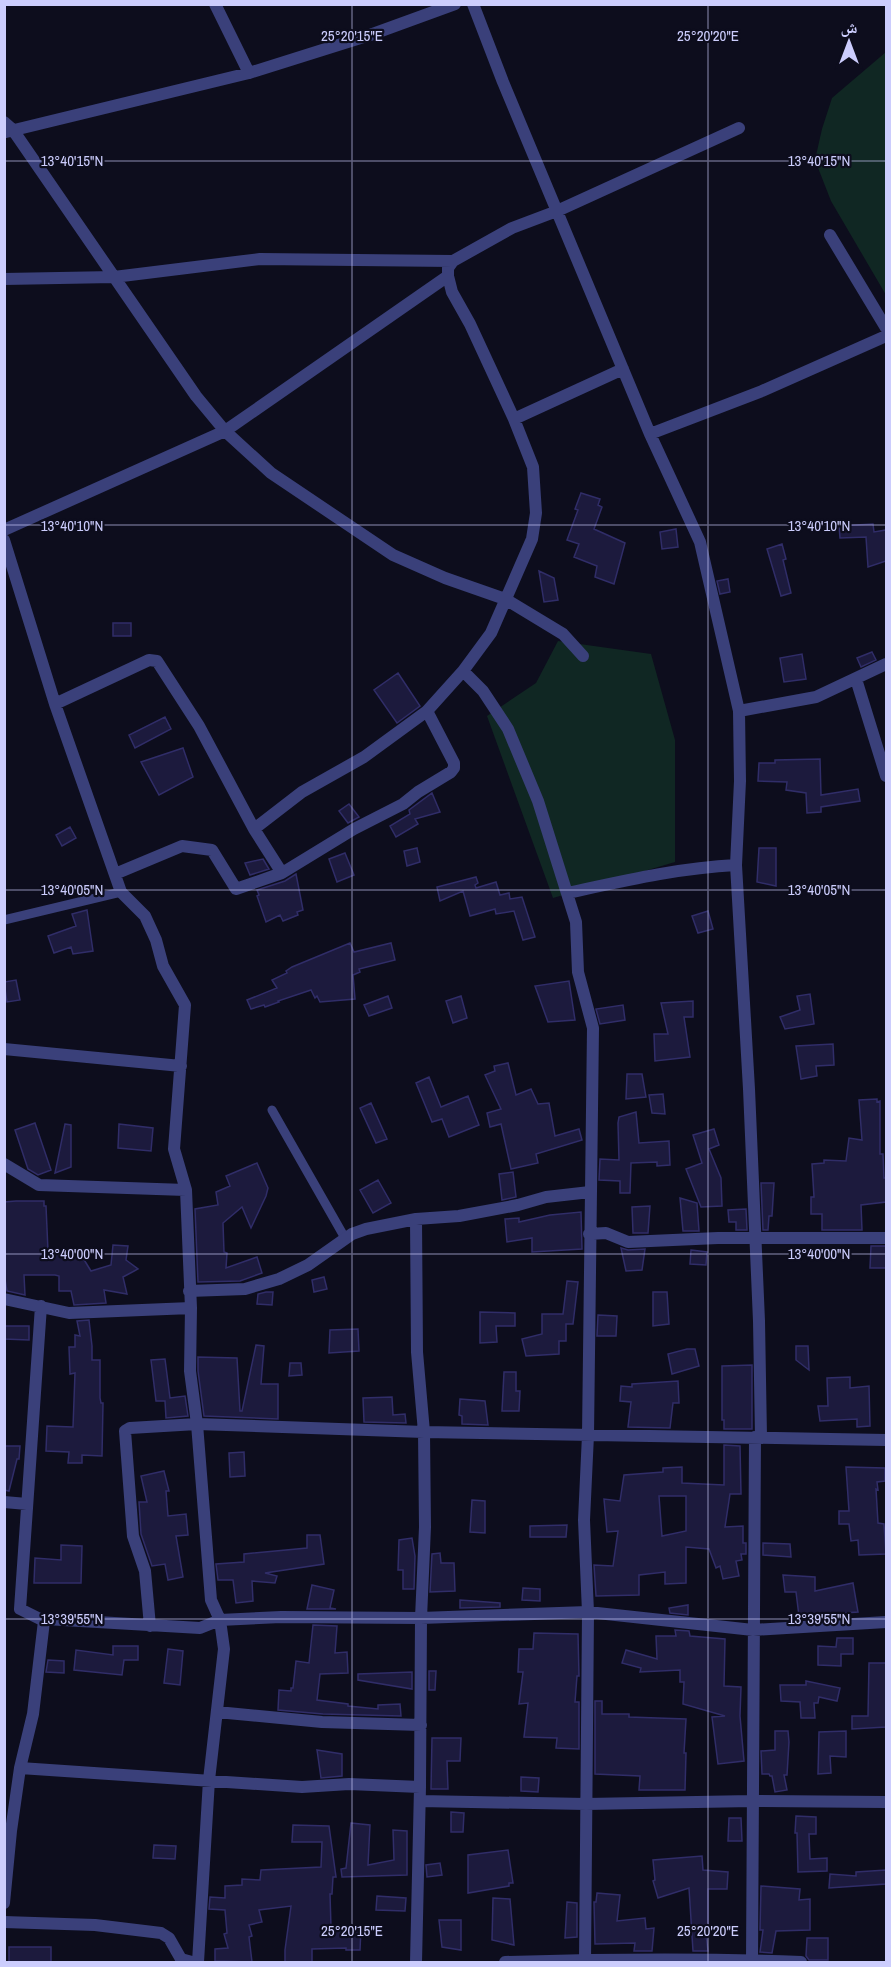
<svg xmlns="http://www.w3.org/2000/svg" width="891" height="1967" font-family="'Archivo Narrow','Noto Naskh Arabic',sans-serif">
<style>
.green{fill:#102723}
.building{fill:#1c1a3d;stroke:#302d68;stroke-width:1.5;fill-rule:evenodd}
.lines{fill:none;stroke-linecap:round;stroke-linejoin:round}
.service{stroke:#3a407a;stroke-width:9}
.minor{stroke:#3a407a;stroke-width:12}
.ticks{fill:none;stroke:#cccdfd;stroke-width:1.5;stroke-opacity:0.45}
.ticks-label{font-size:15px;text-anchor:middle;fill:#cccdfd;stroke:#0d0d1d;stroke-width:4.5;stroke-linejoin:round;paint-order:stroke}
</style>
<rect width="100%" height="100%" fill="#0d0d1d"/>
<!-- green -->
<path class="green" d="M886 52V295L831 201 815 160 822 129 832 98Z
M558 641 651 654 675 740V862L553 898 487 716 536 683Z"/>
<!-- building -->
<path class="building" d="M581 493 600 499 598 505 602 507 594 529 625 543 614 584 595 577 597 566 574 557 579 544 567 540 578 510 575 509Z
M873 524 874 532 886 530V561L868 567 866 537 840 538 839 526Z
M676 529 678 547 662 549 660 532Z
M782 544 786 559 783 560 791 593 781 596 767 549Z
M539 571 554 578 558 600 544 602Z
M728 579 730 592 720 594 717 581Z
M113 623H131V636H113Z
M872 652 876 660 861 667 857 658Z
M802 654 806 679 784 682 780 658Z
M398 673 420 706 397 723 374 690Z
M165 717 171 729 135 748 129 735Z
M183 748 193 777 159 795 141 762Z
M820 759 821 795 858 789 860 801 821 807V812L807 813 806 793 786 790 787 782 758 781 759 763H775V760Z
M432 793 440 812 415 819 418 824 396 837 390 826 410 814 409 810Z
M349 804 359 817 348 823 339 811Z
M70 827 76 838 62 846 56 835Z
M417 848 420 862 407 866 404 851Z
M759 848H776V886L757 882Z
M345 853 354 875 337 882 329 859Z
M263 859 269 869 250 875 245 863Z
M296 874 303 910 297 912 298 915 283 921 280 915 266 922 257 896 259 895 257 890 285 881Z
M476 877 478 883 475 885 476 888 496 882 500 895 509 893 510 899 522 897 535 937 523 940 514 911 496 914 495 909 470 916 463 891 440 901 437 887Z
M87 910 93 951 73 954 71 947 54 953 48 936 76 926 72 914Z
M708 911 713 929 698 933 692 916Z
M350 943 354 952 391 943 395 960 359 969 360 972 353 975 355 999 320 1002 317 996 315 998 311 990 278 1001 279 1002 265 1007 264 1005 251 1009 247 1000 277 988 272 980 287 973 286 971 292 967Z
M16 980 20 1000 7 1002 4 982Z
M569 981 575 1020 548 1022 535 986Z
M810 994 814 1024 785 1029 780 1017 800 1010 797 996Z
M388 996 392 1008 369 1016 364 1005Z
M461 996 467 1018 453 1023 446 1001Z
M693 1001V1017H684L690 1057 655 1061 654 1034H668L661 1003Z
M623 1005 625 1020 600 1024 596 1009Z
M833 1044 834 1065 816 1066 817 1076 801 1079 796 1046Z
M508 1063 516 1095 531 1089 538 1104 549 1103 555 1136 579 1129 582 1140 536 1154 538 1163 511 1169 501 1124 490 1127 487 1113 501 1109 485 1075 495 1071 494 1066Z
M627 1074H642L646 1097 626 1099Z
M429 1077 441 1107 468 1096 479 1125 449 1137 442 1119 432 1122 416 1083Z
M663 1094 665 1114 652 1113 649 1095Z
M877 1099V1102L880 1101V1154H883L884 1178H886V1202L861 1205 862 1230H822V1214H811V1197H814L812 1164 824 1163V1160L846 1161 849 1138 862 1140 859 1100Z
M371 1103 387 1139 376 1143 360 1108Z
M636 1112 639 1143 669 1141 670 1165 657 1166V1162L631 1163 630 1193H620V1181L599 1180 600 1159 619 1160 618 1123 619 1117Z
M35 1123 51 1170 38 1175 28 1169 15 1130Z
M65 1124 71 1125V1167L55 1173Z
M119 1124 153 1128 151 1151 118 1148Z
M714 1129 719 1145 709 1149 721 1178 722 1206 701 1207 686 1169 702 1163 693 1135Z
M257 1163 268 1188 266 1196 251 1228 242 1207 223 1223 224 1252 227 1253 226 1268 257 1257 262 1273 240 1281 198 1282 195 1209 218 1205 216 1192 230 1186 226 1176Z
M513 1172 516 1197 502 1200 499 1174Z
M378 1180 391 1203 373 1213 360 1190Z
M761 1183H774L772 1216H769L768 1230H763Z
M680 1198 697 1203 699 1231H683Z
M16 1201H44V1206H46L48 1251 84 1252 83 1258 91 1271 111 1265 113 1245 128 1246 126 1260 138 1269 123 1277 127 1294 104 1290 106 1303 74 1305 71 1291H59V1276L55 1275H24L25 1295 7 1291 4 1273V1202Z
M650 1206 648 1233H633L632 1207Z
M746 1209 747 1230H736V1222H729L728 1210Z
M581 1212 582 1249 532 1252V1238L507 1242 505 1219 519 1218V1222L550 1215Z
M871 1246H886V1268H870Z
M621 1248 628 1250 645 1249 642 1270 626 1271Z
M691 1250 707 1252 706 1265 690 1264Z
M324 1277 327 1289 314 1292 312 1280Z
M567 1281 578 1282 573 1324H566V1341H559V1354L526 1356 522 1339 542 1334V1314H563Z
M266 1292H273L272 1305 257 1304 258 1294Z
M653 1292H667L669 1324 653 1326Z
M480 1312 515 1313V1326H496L497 1342 480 1343Z
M598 1315 617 1316 616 1336H597Z
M89 1320 92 1346V1360H100V1398L101 1403H103L102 1456 82 1455V1463H68L69 1452 46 1451 47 1426 73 1427 75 1373 70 1374 69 1347H75V1335L80 1336 77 1321Z
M5 1326H29V1340L4 1339Z
M358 1329 359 1351 329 1353 330 1330Z
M256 1345 264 1346 261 1384H278V1419L204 1416 198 1371V1357L237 1358 240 1411H242Z
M796 1346H808L809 1370 796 1360Z
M687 1349H695L699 1366 672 1374 668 1354Z
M165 1359 170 1398 185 1396 188 1416 166 1418 165 1401H156L151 1360Z
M290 1363H301L302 1375 289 1376Z
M752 1365V1429H724V1420H722V1366Z
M504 1372H516V1391H520L519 1411H502Z
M850 1377V1388L869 1386 870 1426 857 1427V1419L820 1421 818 1406H828L827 1378Z
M678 1381 679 1403H673L670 1428 628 1427 631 1402 620 1401 621 1386 632 1387V1384Z
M392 1397 393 1415 405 1414 406 1423 364 1422 363 1398Z
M460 1399 485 1401 488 1425 462 1424V1416L459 1415Z
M724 1445 740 1446 741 1494H730L725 1527 743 1526V1543H746V1554H741L742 1560 736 1561 739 1576 723 1579 720 1566 716 1568 709 1549 686 1547V1583L665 1584V1572L639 1575V1595L596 1596 594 1565 613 1566 618 1531 607 1532 604 1499 620 1501 624 1475 663 1472V1468L682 1467V1483L724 1485ZM659 1496H686V1531L662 1536Z
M4 1446H20L19 1459H17L9 1491 4 1490Z
M244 1452 245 1476 230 1477 229 1453Z
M846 1467 885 1468V1481L877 1482 878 1490 876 1489 878 1523 884 1524 886 1554 859 1555 858 1540 851 1541 849 1524H839V1511H849Z
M164 1471 169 1491H166L168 1516 186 1514 188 1535 176 1536 183 1577 168 1580 165 1564 152 1566 141 1534 139 1502H147L141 1476Z
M472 1500 485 1501V1533L470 1532Z
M567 1525 566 1537H530V1526Z
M307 1535H320L324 1564 265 1573 277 1576 275 1583 252 1581 253 1601 236 1603 233 1580H218L216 1564 244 1562V1554L307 1548Z
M412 1538 415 1556 414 1589H403V1570H398L399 1540Z
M763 1543 790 1544 791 1557 763 1555Z
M61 1545 82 1546 81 1583H34L35 1558 61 1560Z
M440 1553 441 1563H454L455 1591 430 1592 432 1554Z
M783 1575 815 1577V1591L853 1583 858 1612 799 1616 796 1592H785Z
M312 1585 334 1590 330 1608 336 1609H307Z
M523 1588 540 1589V1601L522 1600Z
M460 1600 500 1603V1607L460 1608Z
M688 1605V1615L670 1613 669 1608Z
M313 1625 337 1626 335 1653 347 1652 348 1673 320 1674 317 1700 348 1704V1706L378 1709V1705L400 1704 401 1716 323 1714 278 1710 279 1690 291 1691V1688H293L296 1661 309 1663Z
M675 1630 689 1631 690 1636 725 1639 724 1686 741 1687 740 1716 744 1761 718 1764 712 1717 725 1716 683 1704 684 1682H680V1670L640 1672 641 1668 622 1663 626 1650 657 1659 656 1636H676Z
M534 1633 578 1634 579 1676H577L575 1702H579V1749L556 1748 557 1738 524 1737 528 1703 519 1704 523 1672H518L519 1649H533Z
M837 1638H853V1654H841V1666L818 1665V1646L836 1647Z
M113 1646H138V1660H124L122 1675 74 1670 76 1650 113 1655Z
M168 1649 183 1651 180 1685 164 1683Z
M48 1660 64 1661V1673L46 1672Z
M869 1663H886V1727L852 1729V1716H868Z
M429 1671H436L435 1690H429Z
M412 1672V1689L358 1680V1674Z
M806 1681 840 1688 837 1701 819 1697 818 1703H814L815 1718H801L800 1702 781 1701 780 1685H806Z
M595 1701H602V1714H629V1717L686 1719 684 1753H686L685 1790H639L640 1776 595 1774Z
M775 1731H788L789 1742 787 1775H784L787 1790 775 1792 772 1776H770L769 1774H762L761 1751 775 1750Z
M846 1731V1757L830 1756 831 1773 818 1774 819 1732Z
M432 1738H461L460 1761H447L448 1789H431Z
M317 1750 342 1754V1776L321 1778Z
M521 1777 539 1778 538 1792 521 1791Z
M451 1812 464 1813 463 1832H451Z
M796 1816 816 1817V1834H809L810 1859 827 1858V1871L798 1872 797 1833H795Z
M729 1818H741L742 1841H728Z
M351 1823 370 1825 368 1865 394 1860 393 1830 407 1831V1875L342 1877 341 1869 346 1868Z
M293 1825 329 1826 336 1877H333L332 1894H330L331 1927 361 1928 360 1950H346V1948L312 1949V1962H285V1950L291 1906 259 1910 262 1922 249 1925 252 1936 249 1937 252 1962 215 1961V1949L228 1948 224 1934 227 1933 225 1910 209 1909 210 1897 225 1898V1886L242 1885V1879L260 1880 261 1870 321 1867 322 1842H292Z
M154 1845 176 1846 175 1859 153 1858Z
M508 1850 513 1883H509V1886L468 1893V1855Z
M702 1856 703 1870 728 1872 727 1889H708V1934H706L708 1951H693L689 1888 658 1898 653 1881 655 1880 653 1860Z
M440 1863 442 1875 427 1877 426 1865Z
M886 1870V1884L829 1888 830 1874 856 1876V1872Z
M761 1886 800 1889 799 1900 810 1899V1930L776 1931 772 1953 760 1952 763 1930H760Z
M597 1893 620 1895 617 1921 645 1918 646 1929 654 1928 652 1951H634L635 1943 595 1944 594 1902H596Z
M377 1896 406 1898 405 1911 376 1910Z
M493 1898 510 1899 514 1945 492 1940Z
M567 1902 577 1903V1937L565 1938Z
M439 1920H461V1950L442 1947Z
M807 1938H828V1960H809L806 1956Z
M9 1947H51V1962H9Z"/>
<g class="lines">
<!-- service -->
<path class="service" d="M4 920 121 892
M272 1110 345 1238"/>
<!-- minor -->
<path class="minor" d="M215 4 249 73
M473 4 503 82 650 434 700 542 739 711 740 781 736 865 749 1089 759 1321 761 1437
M4 122 13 130 196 396 225 431 271 473 393 555 445 578 505 599 563 634 583 656
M6 132 249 73 370 35 455 4
M830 235 886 328
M4 279 114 277 260 259 453 261
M514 419 623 369
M650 434 762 391 886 336
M4 530 225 431 448 276
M4 540 55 704 121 892 145 916 156 940 163 966 185 1005 174 1149 186 1190 191 1308 190 1371 197 1424 211 1600 220 1620 224 1649 209 1780 198 1962
M463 671 483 691 508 729 538 801 576 922 578 972 593 1028 588 1435 584 1520 588 1612 585 1962
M856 679 886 776
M55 704 149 660 157 661 199 726 254 829 282 873
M739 711 816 697 886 664
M254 829 302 792 364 757 427 711 463 671 491 633 532 539 536 513 533 467 514 419 470 324 452 292 448 276V268L453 261 512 228 557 211 739 128
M115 874 182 846 212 850 236 889 282 873 354 829 403 804 418 792 451 772 454 768V763L427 711
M567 893C623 881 678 868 736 865
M4 1049 181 1066
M4 1164 39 1185 186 1190
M416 1219 417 1352 424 1432 425 1527 421 1618 420 1787 416 1962
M589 1234 606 1233 628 1242 718 1238H886
M189 1291 245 1289 279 1279 308 1265 352 1234 366 1229 416 1219 459 1216 518 1205 546 1197 590 1192
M4 1299 69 1313 191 1308
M41 1306 20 1609 44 1621
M4 1502 27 1504
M150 1626 145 1571 133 1536 125 1431 130 1428 197 1424 424 1432 886 1440
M217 1712 322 1722 421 1725
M20 1768 302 1787 349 1784 420 1787
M420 1801 586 1804 752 1801 886 1802
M4 1903 11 1831 20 1768 33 1714 44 1621 46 1619 200 1628 220 1620 281 1617 421 1618 588 1612 753 1630 886 1622
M4 1922 95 1925 161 1933 169 1938 181 1959 192 1962
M505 1962C604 1959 703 1958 801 1962
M752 1962 755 1437"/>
</g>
<!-- ticks -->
<path class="ticks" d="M352 4V1962M708 4V1962M4 161H886M4 525H886M4 890H886M4 1254H886M4 1619H886"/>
<g class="ticks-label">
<text x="352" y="41">25°20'15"E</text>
<text x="708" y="41">25°20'20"E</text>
<text x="72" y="166">13°40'15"N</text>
<text x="819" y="166">13°40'15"N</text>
<text x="72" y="531">13°40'10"N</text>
<text x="819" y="531">13°40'10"N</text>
<text x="72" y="895">13°40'05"N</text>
<text x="819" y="895">13°40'05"N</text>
<text x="72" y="1259">13°40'00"N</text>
<text x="819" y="1259">13°40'00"N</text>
<text x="72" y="1624">13°39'55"N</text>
<text x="819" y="1624">13°39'55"N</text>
<text x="352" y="1936">25°20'15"E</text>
<text x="708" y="1936">25°20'20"E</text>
</g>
<!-- border -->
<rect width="891" height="1967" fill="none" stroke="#cccdfd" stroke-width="12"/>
<!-- north arrow -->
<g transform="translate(849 42)" stroke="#0d0d1d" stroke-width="4.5" paint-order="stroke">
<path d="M0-4.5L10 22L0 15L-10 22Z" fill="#cccdfd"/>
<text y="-9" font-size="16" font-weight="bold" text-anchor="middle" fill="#cccdfd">ش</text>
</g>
</svg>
